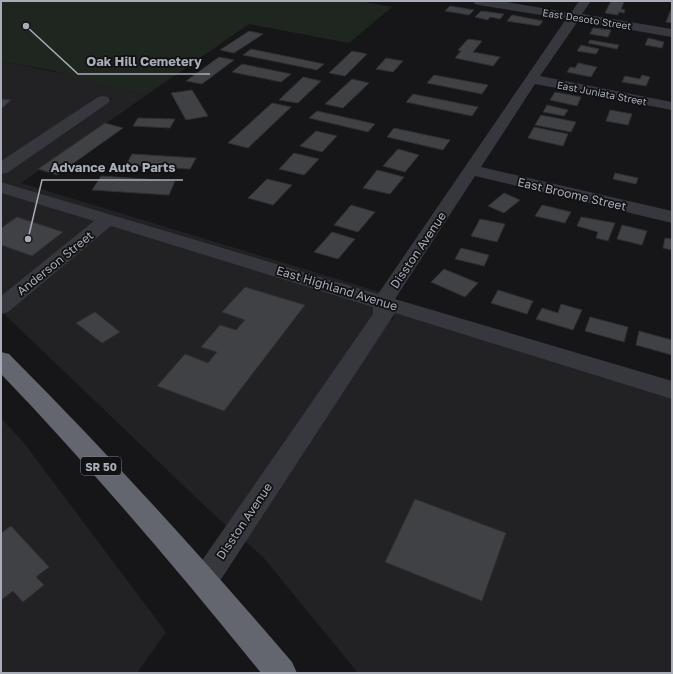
<svg xmlns="http://www.w3.org/2000/svg" width="673" height="674" font-family="'Golos Text',sans-serif">
  <rect width="100%" height="100%" fill="#161618"/>
  <path fill="#222225" d="M1,59l4,3 71,14 29,10 43,8 -127,89 359,109 -1,2 -378,-112v-8l111,-75 -10,-3 -101,68z
    M1,193l96,28 -96,78z
    M109,225l265,81 1,7 -148,213 -18,-16 -206,-197z
    M395,312l277,86v275h-314l-95,-116 -19,-17 146,-220h3z
    M1,418l23,25 142,189 -29,41h-136z"/>
  <path fill="#1e261f" d="M1,1h358l33,6 -43,36 -100,-19 -101,70 -43,-8 -50,-15 -50,-9 -4,-3z"/>
  <path fill="#404145" stroke="#303034" d="M611,1l13,1 -3,7 4,1 -1,3 -5,-1 -1,3 -13,-2z
    M450,6l24,4 -5,5 -24,-4z
    M671,9l1,14 -6,-1z
    M481,11l23,3 -4,5 -10,-2 -2,3 -13,-3z
    M512,15l31,6 -4,5 -32,-5z
    M593,28l18,2 -3,7 -18,-3z
    M249,31l14,3 -29,19 -14,-3z
    M648,38l16,4 -2,6 -17,-3z
    M468,39l14,2 -9,11 27,5 -7,9 -38,-8 6,-7 -3,-1z
    M590,40l29,5 -2,4 -29,-6z
    M581,45l18,4 -3,5 -19,-3z
    M251,49l73,15 -7,6 -74,-15z
    M352,51l15,3 -22,22 -16,-3z
    M219,57l15,3 -32,24 -16,-3z
    M386,58l17,3 -10,11 -17,-3z
    M578,63l19,4 -6,10 -24,-5 3,-5 5,1z
    M242,64l49,10 -10,8 -49,-10z
    M434,75l54,10 -6,9 -55,-11z
    M642,75l8,2 -4,9 -24,-4 3,-6 15,3z
    M303,77l18,4 -23,22 -19,-3z
    M352,79l17,4 -26,25 -18,-4z
    M192,90l16,26 -22,4 -15,-27z
    M555,92l26,5 -4,9 -27,-6z
    M413,94l65,13 -6,9 -66,-14z
    M1,99l10,1 -10,9z
    M272,103l19,4 -43,41 -20,-5z
    M547,105l21,5 -4,6 -21,-4z
    M610,110l22,4 -4,11 -22,-4z
    M317,111l58,13 -7,8 -59,-14z
    M541,115l35,7 -5,10 -36,-7z
    M138,118l37,1 -5,9 -37,-2z
    M105,123l18,5 -66,47 -19,-6z
    M534,127l34,7 -5,12 -35,-8z
    M394,128l56,12 -7,10 -56,-13z
    M316,131l21,5 -15,16 -22,-6z
    M398,149l21,6 -14,17 -22,-6z
    M294,153l25,6 -15,16 -25,-6z
    M132,154l64,4 -6,11 -64,-4z
    M377,170l27,7 -14,17 -27,-6z
    M615,173l23,5 -2,6 -23,-5z
    M101,176l74,5 -6,14 -77,-5z
    M267,179l25,6 -19,20 -25,-7z
    M504,193l16,7 -16,13 -16,-7z
    M351,205l24,7 -17,20 -24,-7z
    M542,205l29,7 -6,11 -30,-7z
    M17,217l46,15 -31,24 -31,-11v-17z
    M581,217l34,6 -7,18 -12,-3 2,-6 -21,-6z
    M480,219l25,5 -8,18 -26,-6z
    M622,225l25,6 -5,14 -25,-6z
    M332,232l23,7 -17,20 -24,-7z
    M665,238l7,1v11l-9,-2z
    M461,248l28,7 -5,11 -29,-7z
    M444,269l34,14 -13,14 -34,-15z
    M245,287l60,18 -81,106 -67,-25 28,-32 23,9 9,-11 -16,-5 19,-22 16,5 9,-10 -23,-8z
    M498,290l35,11 -6,13 -36,-11z
    M561,304l21,6 -9,20 -37,-11 6,-11 16,5z
    M95,312l25,20 -18,11 -26,-20z
    M590,317l38,10 -4,15 -39,-11z
    M639,331l33,9v15l-36,-10z
    M415,499l91,34 -24,68 -97,-39z
    M11,526l38,41 -13,10 8,8 -21,17 -10,-11 -12,9v-67z"/>
  <g fill="none" stroke-linecap="round" stroke-linejoin="round">
    <path fill="#37383d" fill-rule="evenodd" d="M473,1h28l70,12 8,-12h12l-9,13 90,15v8l-94,-16 -38,55 132,26v8l-137,-26 -54,83 191,44v12l-197,-47 -80,123 277,82v18l-277,-86 -181,277 -10,4 -10,-4 -5,-9 5,-9 179,-258v-7l-262,-81 -103,86 -7,2v-18l93,-75 -93,-28v-11l377,112 188,-275 -87,-14 -4,-1z
      M103,96l5,1 2,3 -2,3 -101,70 -6,1v-13l97,-64z"/>
    <path fill="#63666e" fill-rule="evenodd" d="M1,352l8,2c99,99 192,202 283,308l5,11h-36c-83,-103 -169,-204 -260,-299z"/>
  </g>
  <g text-anchor="middle" dominant-baseline="central" stroke-width="3.5" stroke-linejoin="round" paint-order="stroke">
    <g font-size="10" fill="#a8adb8" stroke="#111113">
      <text transform="translate(587 19) rotate(9)">East Desoto Street</text>
      <text transform="translate(602 93) rotate(11)">East Juniata Street</text>
    </g>
    <rect fill="#111113" stroke="#7b7e86" stroke-width="1" x="81" y="457" width="40" height="18" rx="3"/>
    <g font-size="11" font-weight="bold" fill="#a8adb8">
      <text x="101" y="466">SR 50</text>
    </g>
    <g font-size="12" fill="#a8adb8" stroke="#111113">
      <text transform="translate(572 194) rotate(13)">East Broome Street</text>
      <text transform="translate(418 250) rotate(-56)">Disston Avenue</text>
      <text transform="translate(55 263) rotate(-39)">Anderson Street</text>
      <text transform="translate(337 288) rotate(17)">East Highland Avenue</text>
      <text transform="translate(244 521) rotate(-56)">Disston Avenue</text>
    </g>
  </g>
  <path fill="none" stroke="#a8adb8" stroke-width="1.5" d="M26 26L78 74H210M28 239L42 180H183"/>
  <g fill="#a8adb8" stroke="#111113" stroke-width="1.5">
    <circle cx="26" cy="26" r="4"/>
    <circle cx="28" cy="239" r="4"/>
  </g>
  <g font-size="13" text-anchor="middle" font-weight="bold" fill="#a8adb8" stroke="#111113" stroke-width="3.5" stroke-linejoin="round" paint-order="stroke">
    <text x="144" y="66">Oak Hill Cemetery</text>
    <text x="113" y="172">Advance Auto Parts</text>
  </g>
  <rect width="673" height="674" fill="none" stroke="#a8adb8" stroke-width="4"/>
</svg>
